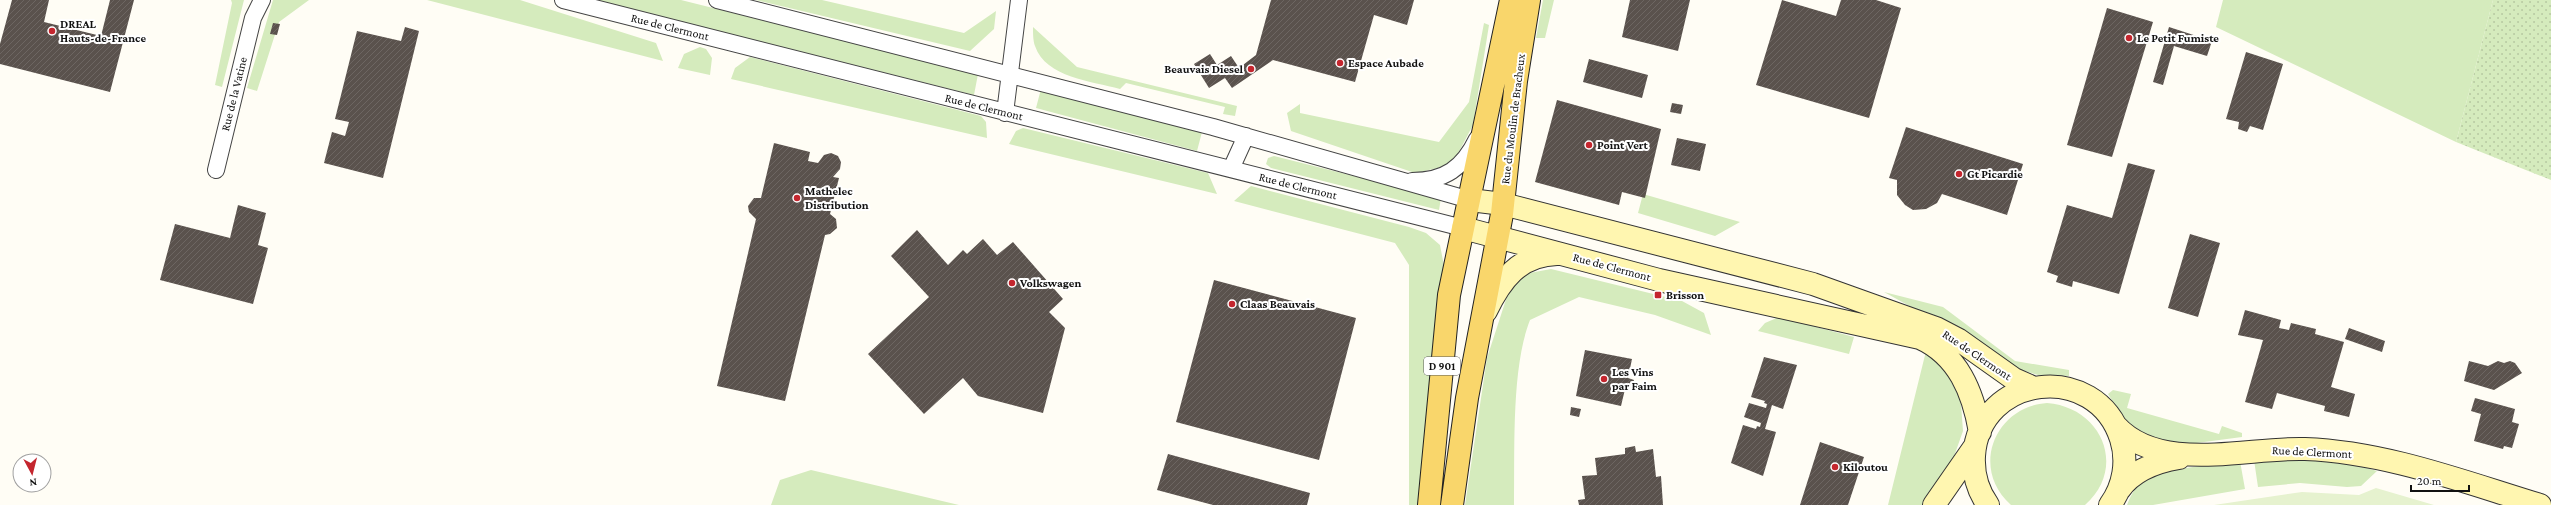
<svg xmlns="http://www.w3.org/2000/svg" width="2551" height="505" font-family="'Crimson Pro',serif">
  <defs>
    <pattern id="garden-dots" width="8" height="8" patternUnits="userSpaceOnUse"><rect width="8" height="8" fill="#d5ebbd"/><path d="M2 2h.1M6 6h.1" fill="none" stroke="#b6c8a1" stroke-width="1.8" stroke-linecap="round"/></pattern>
    <pattern id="building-hatch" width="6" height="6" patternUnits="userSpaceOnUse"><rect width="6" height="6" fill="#5a524d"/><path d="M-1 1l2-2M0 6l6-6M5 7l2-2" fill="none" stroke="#6d6662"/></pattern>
  </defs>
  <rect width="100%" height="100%" fill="#fffdf5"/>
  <path fill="#d5ebbd" d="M231,0h13l-22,87 -7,-2 17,-82z
    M273,0h36l-30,22 -22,69 -10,-3z
    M427,0h93l136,43 7,18z
    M594,0h87l297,74 -4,21z
    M756,0h66l142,33 32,-22 -2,18 -24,22z
    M1543,0h11l-9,38h-9z
    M2223,0h270l-37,142 -240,-115z
    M1484,23l5,2 -16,100 -19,36 -16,7 -23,5 -124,-42 -4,-18 13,-9v9l139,29 30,-40z
    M1033,27l44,40 160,39 -2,10 -12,-2 2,-7 -99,-24 -6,6c-28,-8 -74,-11 -85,-43 -2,-5 -2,-13 -2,-19z
    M700,47l6,2 6,9 -2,17 -32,-7 6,-14z
    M750,57l231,59 5,6 1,16 -256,-59 4,-11z
    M1041,89l161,43 -5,19 -161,-43z
    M1023,128l185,45 9,21 -208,-50 7,-13z
    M1274,156l167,42 -2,12 -168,-42 -5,-4 2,-6z
    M1251,186l158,41 17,6 14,12 5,26 -17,125 -9,109h-10v-240l-14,-22 -161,-42z
    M1643,194l97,28 -25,14 -77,-23z
    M1551,269l131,32 22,12 7,22 -56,-20 -76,-18 -49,23c-19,48 -15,131 -16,185h-49l22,-147 25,-77 6,-6z
    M1884,292l59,15 72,54 54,9v6l-31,-1 -26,-8 -52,-40 -47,-19z
    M1779,317l75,20 -5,17 -91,-23 7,-8z
    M1928,343l27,35 6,26 2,27 -11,31 -29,43h-35z
    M2113,390l18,4 -4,14 92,26 3,-8 20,7v4l-53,7 -32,-1 -30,-18 -19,-31z
    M2047,403c54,4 81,64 38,102h-74c-41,-36 -17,-98 36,-102z
    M2305,459l37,2 35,10 -16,15 -14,1 -47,-4 -42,4 -4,-27z
    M2240,461l5,28 -92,16h-26c3,-7 6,-15 12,-21 13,-15 80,-20 101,-23z
    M811,470l148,35h-188l9,-25z"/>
  <path fill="url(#garden-dots)" d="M2493,0h58v180l-95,-38z"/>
  <path fill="#e6f2cf" d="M2376,488l58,17h-220l88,-13 57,3z"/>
  <path fill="url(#building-hatch)" d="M12,0h37l-5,22 57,14 9,-36h24l-24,92 -110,-28v-20z
    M1271,0h143l-7,25 -33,-10 -19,67 -82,-22 -41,28 -7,-10 -16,10 -15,-24 16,-10 7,11 14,-9 8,12 17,-13z
    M1630,0h60l-12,51 -56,-14z
    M1782,0l54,16 5,-16h35l25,8 -32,110 -113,-33z
    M2107,8l46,14 -41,135 -45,-12z
    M273,23l7,1 -3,11 -7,-1z
    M405,27l14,4 -36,147 -59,-15 8,-31 13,4 4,-14 -14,-3 22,-88 44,10z
    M2169,27l43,14 -5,15 -33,-10 -11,39 -10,-3z
    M2246,52l37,12 -20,66 -13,-4 -3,6 -9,-3 1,-7 -13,-3z
    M1589,59l59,16 -6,23 -59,-16z
    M1557,100l104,29 -16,69 -23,-6 -3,13 -84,-23z
    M1672,103l11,2 -2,9 -11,-2z
    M1906,127l117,37 -16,51 -65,-21 -5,9 -11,6 -13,1 -8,-5 -8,-10v-15l-8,-2z
    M1677,138l29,6 -6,27 -29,-6z
    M774,143l36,9 -2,9 10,2 6,-8 7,-2 7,3 3,6 -1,7 -7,8 6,1 -9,36 6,5 1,9 -7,6 -5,1 -40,166 -68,-15 39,-167 -7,-7 -1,-6 6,-8h7z
    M2128,163l27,7 -36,124 -46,-13 -1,6 -16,-5 2,-6 -11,-4 20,-67 45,13z
    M238,205l28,8 -8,32 10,3 -15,56 -93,-24 15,-56 55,14z
    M917,230l31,35 15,-15 4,4 16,-15 14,16 16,-13 50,57 -14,13 16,16 -22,85 -65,-17 -15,-18 -39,36 -56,-60 61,-57 -38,-41z
    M2190,234l30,9 -22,74 -30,-9z
    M1214,280l142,38 -37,142 -143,-38z
    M2245,310l36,10 -2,8 10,2 2,-7 25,6 -1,5 29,8 -13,45 24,7 -6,23 -25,-6 1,-5 -48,-13 -5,16 -27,-7 18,-62 -25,-5z
    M2349,328l36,13 -3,11 -37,-13z
    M1585,350l47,9 -4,19 6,2 -2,7 -6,-2 -5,21 -45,-10z
    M1764,357l33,8 -14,44 -11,-4 -7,24 11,3 -13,44 -32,-13 12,-38 13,4 1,-3 3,1 1,-4 -17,-6 5,-14 17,5 1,-4 -3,-1 1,-2 -14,-4z
    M2469,361l19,5 10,-5 6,2 6,-2 5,2 7,10 -28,17 -30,-9z
    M2475,398l40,11 -3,13 7,2 -7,24 -8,-2 -1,3 -29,-8 7,-27 -10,-3z
    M1571,407l10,2 -2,8 -9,-2z
    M1820,442l44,15 -16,48h-48z
    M1635,446l1,6 17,-3 3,28 5,-1 2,29h-84l-1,-5 7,-1 -3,-23 15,-1 -2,-17 30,-4v-6z
    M1168,454l142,39 -3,12h-94l-56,-15z"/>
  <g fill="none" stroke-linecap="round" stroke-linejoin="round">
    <g stroke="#444" stroke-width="18">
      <path id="street" d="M563,0l900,228
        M717,0l496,127 257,73
        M1005,113l14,-113
        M1231,169l15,-33
        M216,170l37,-152 9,-18
        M1412,181c33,0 51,-13 65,-42"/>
    </g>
    <g stroke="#333" stroke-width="24">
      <path id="secondary" d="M1470,200l33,4 310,80 123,44 23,12 55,39 18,8
        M1463,228l196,52 261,58c38,17 53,54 60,94
        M1486,311c15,-31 33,-56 71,-57
        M2116,426c44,48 131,21 189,23 81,3 159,33 235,56
        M2119,490c14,-20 36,-28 60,-32
        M1934,505l41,-59
        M1988,505c-10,-14 -15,-31 -14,-49 5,-82 122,-96 147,-17 7,22 3,47 -11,66"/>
    </g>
    <g stroke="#222" stroke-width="24">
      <path id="primary" d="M1429,505l20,-210 62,-295
        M1452,505l15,-107 35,-184 14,-133 13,-81"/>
    </g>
    <use href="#street" stroke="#fff" stroke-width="16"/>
    <use href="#secondary" stroke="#fff6b0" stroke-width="22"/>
    <use href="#primary" stroke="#f9d66b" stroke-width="22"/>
  </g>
  <g fill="#c4262e" stroke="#fff" stroke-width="1.5">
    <circle cx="52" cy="31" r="4"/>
    <circle cx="2129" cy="38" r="4"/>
    <circle cx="1340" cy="63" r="4"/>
    <circle cx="1251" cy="69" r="4"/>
    <circle cx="1589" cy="145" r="4"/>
    <circle cx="1959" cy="174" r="4"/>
    <circle cx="797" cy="198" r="4"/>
    <circle cx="1012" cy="283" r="4"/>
    <rect x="1654" y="291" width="8" height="8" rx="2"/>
    <circle cx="1232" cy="304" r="4"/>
    <circle cx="1604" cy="379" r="4"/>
    <circle cx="1835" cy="467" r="4"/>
  </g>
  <g text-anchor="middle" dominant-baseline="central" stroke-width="4" stroke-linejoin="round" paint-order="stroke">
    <rect fill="#fff" stroke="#585858" stroke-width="1" x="1424" y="357" width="36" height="18" rx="3"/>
    <g font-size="11" font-weight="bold" fill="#111">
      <text x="1442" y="366">D 901</text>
    </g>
    <g font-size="12" font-weight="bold" fill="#111" stroke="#fff" text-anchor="start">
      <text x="60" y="24">DREAL<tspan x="60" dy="14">Hauts-de-France</tspan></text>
      <text x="2137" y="38">Le Petit Fumiste</text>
      <text x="1348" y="63">Espace Aubade</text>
      <text x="1243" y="69" text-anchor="end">Beauvais Diesel</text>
      <text x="1597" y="145">Point Vert</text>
      <text x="1967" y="174">Gt Picardie</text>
      <text x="805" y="191">Mathelec<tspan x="805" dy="14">Distribution</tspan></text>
      <text x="1020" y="283">Volkswagen</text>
      <text x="1666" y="295">Brisson</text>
      <text x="1240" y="304">Claas Beauvais</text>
      <text x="1612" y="372">Les Vins<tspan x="1612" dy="14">par Faim</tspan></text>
      <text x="1843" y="467">Kiloutou</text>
    </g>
    <g font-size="12" fill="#111" stroke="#fff">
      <text transform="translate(670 27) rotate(14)">Rue de Clermont</text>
      <text transform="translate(234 94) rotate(-76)">Rue de la Vatine</text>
      <text transform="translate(984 107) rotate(14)">Rue de Clermont</text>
      <text transform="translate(1513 119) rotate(-83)">Rue du Moulin de Bracheux</text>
      <text transform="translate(1298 186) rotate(14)">Rue de Clermont</text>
      <text transform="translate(1612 267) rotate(15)">Rue de Clermont</text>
      <text transform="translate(1977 355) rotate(34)">Rue de Clermont</text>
      <text transform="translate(2312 452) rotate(3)">Rue de Clermont</text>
    </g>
  </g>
  <g transform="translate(32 473) rotate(173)"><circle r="19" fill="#ffffff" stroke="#a0a0a0"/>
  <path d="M0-3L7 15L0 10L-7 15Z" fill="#c4262e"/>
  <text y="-6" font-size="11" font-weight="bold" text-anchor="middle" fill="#111111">N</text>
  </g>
  <path d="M2411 485v6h58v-6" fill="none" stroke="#111111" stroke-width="2"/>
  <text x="2417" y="485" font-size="12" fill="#111111" stroke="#ffffff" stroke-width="3" paint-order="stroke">20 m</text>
</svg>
